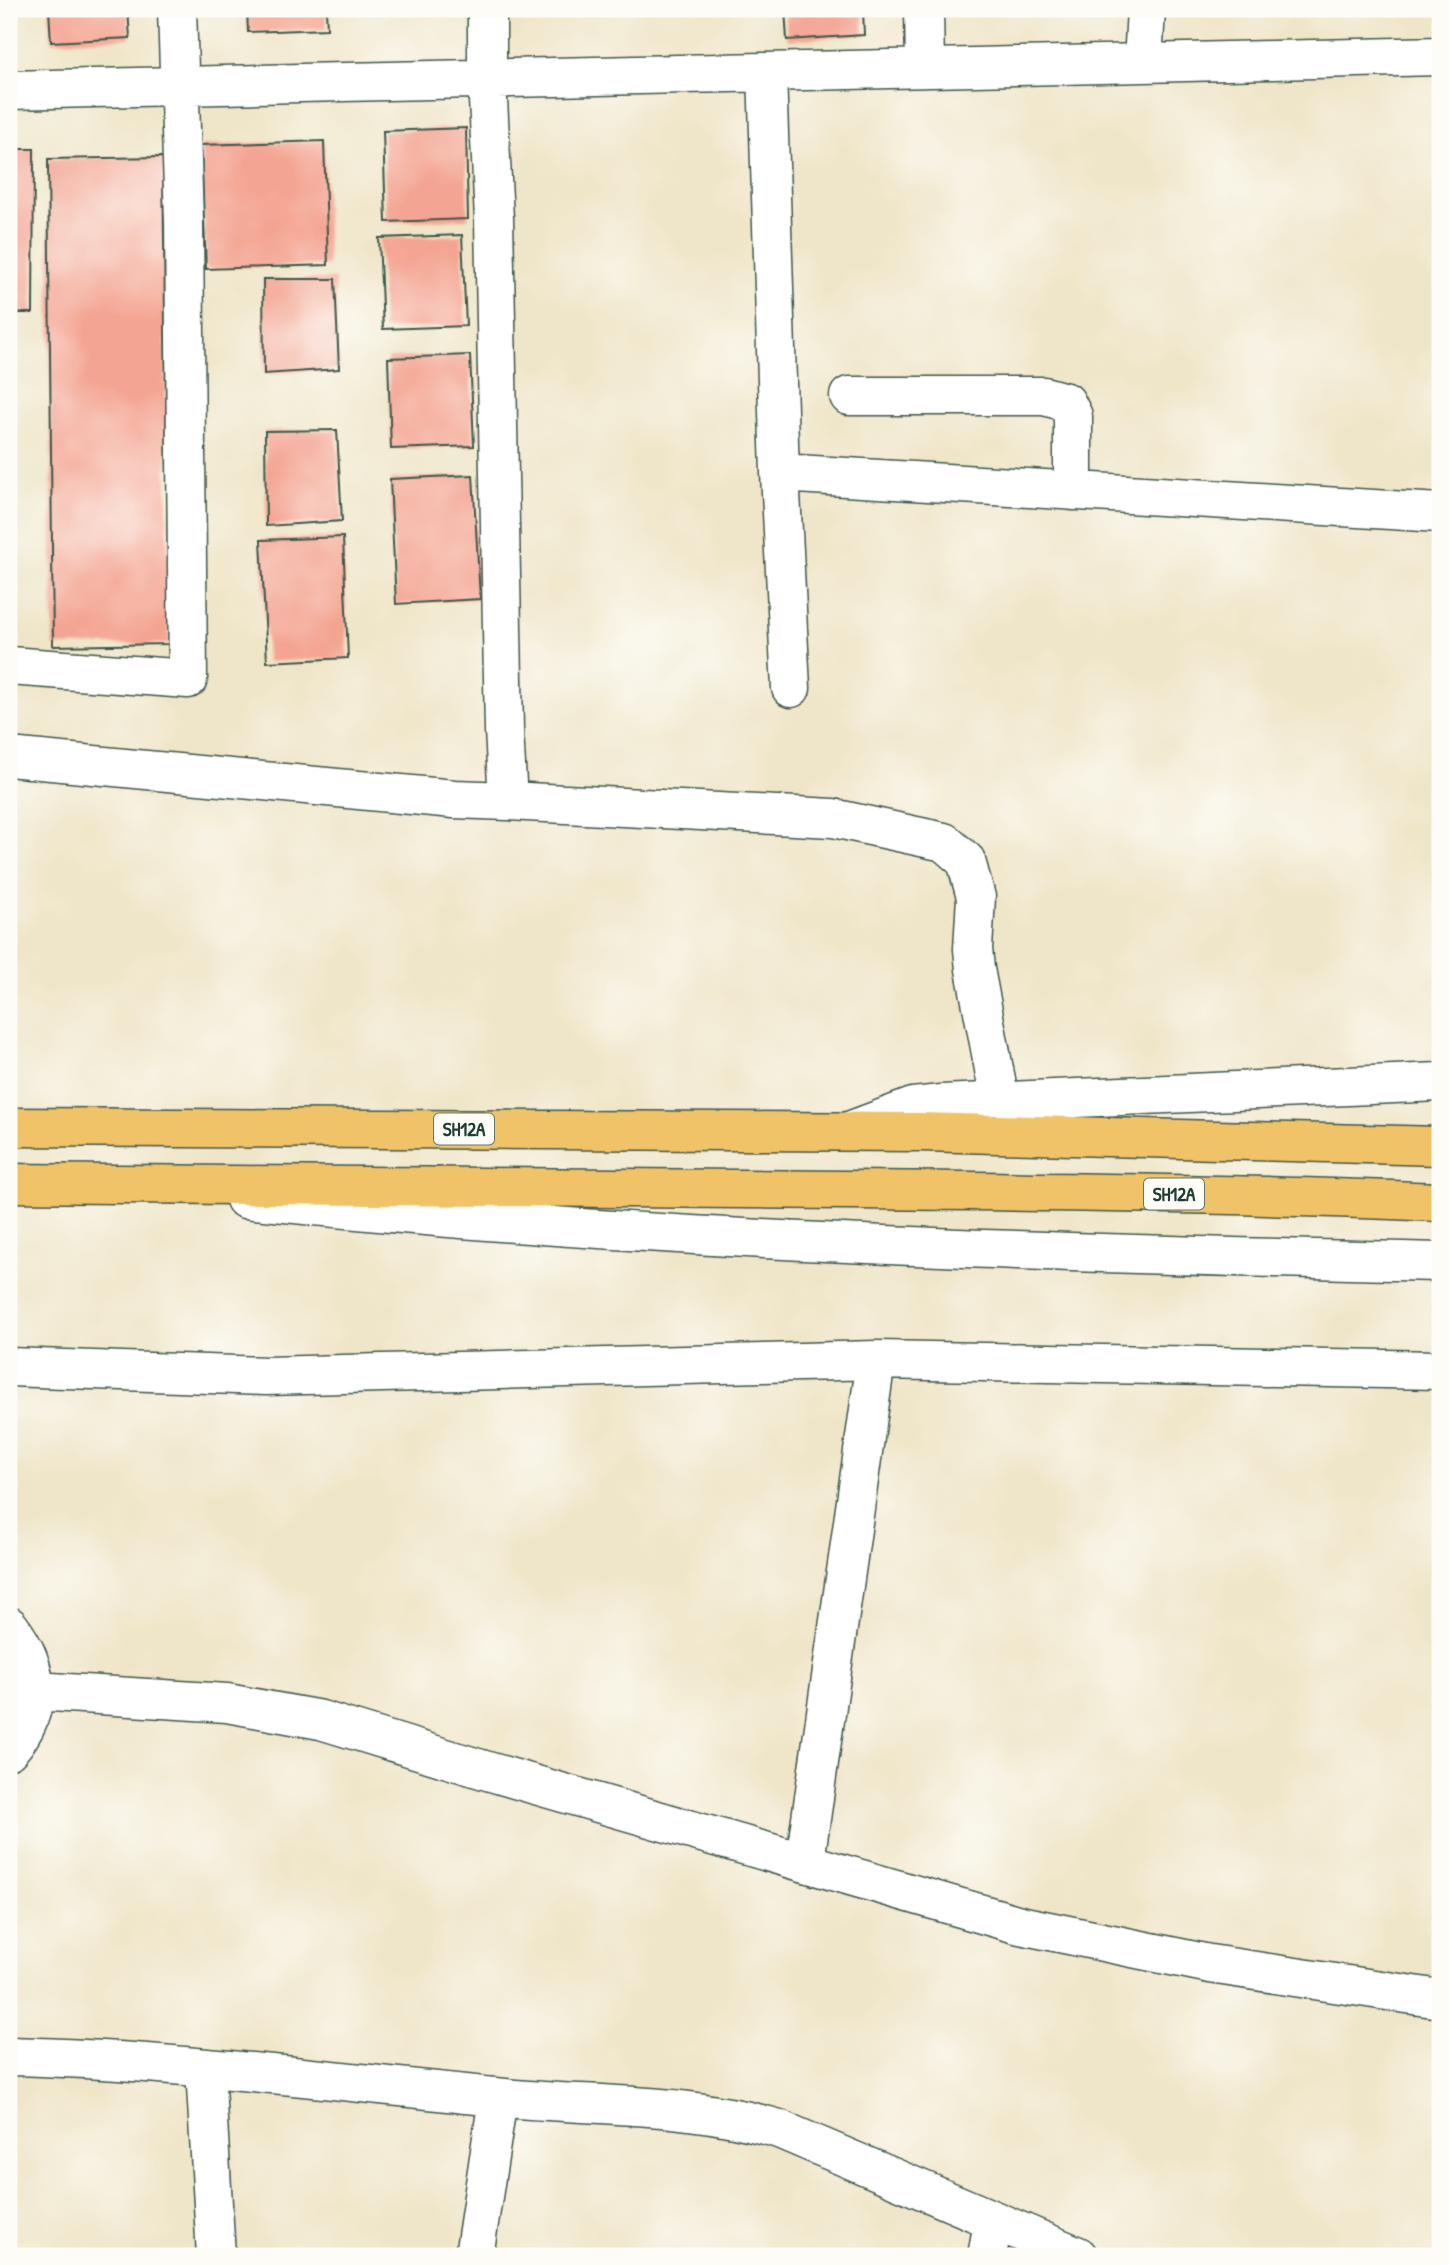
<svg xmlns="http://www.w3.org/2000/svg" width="1449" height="2265" font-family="'Patrick Hand',sans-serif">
  <rect width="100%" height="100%" fill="#fdfcf7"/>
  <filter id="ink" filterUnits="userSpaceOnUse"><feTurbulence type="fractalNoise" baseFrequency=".0143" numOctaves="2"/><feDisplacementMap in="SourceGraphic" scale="14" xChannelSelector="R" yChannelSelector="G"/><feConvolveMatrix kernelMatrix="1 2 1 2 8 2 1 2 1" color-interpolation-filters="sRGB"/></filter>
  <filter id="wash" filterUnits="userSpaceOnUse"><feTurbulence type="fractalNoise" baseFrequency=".00686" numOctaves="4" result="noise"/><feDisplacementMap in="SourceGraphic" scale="28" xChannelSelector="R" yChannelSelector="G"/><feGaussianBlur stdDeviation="1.57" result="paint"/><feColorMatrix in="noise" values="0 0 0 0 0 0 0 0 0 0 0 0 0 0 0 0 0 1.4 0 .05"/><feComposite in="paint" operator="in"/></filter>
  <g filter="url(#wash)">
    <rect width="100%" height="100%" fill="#efe5c8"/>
    <g id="blocks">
      <path fill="#f4a492" d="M49,9h79l2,29 -79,4z
        M247,9h79l1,20 -79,3z
        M785,9h78l1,26 -77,5z
        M466,128l2,91 -82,3 -3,-91z
        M324,141l4,124 -122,4 -5,-124z
        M9,149h25l-1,164h-24z
        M163,157l6,487 -116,2 -5,-487z
        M462,235l4,91 -83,3 -4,-91z
        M263,279h72l4,90 -75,5z
        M470,355l4,91 -83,3 -3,-91z
        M337,430l5,91 -76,5 -1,-95z
        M473,475l7,124 -84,5 -6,-125z
        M343,537l5,121 -81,4 -6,-122z
        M9,550h2l1,35h-3z"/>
    </g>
  </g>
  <g filter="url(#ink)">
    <use href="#blocks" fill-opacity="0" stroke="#3e564a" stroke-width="2"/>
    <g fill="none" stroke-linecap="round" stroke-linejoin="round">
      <g stroke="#3e564a" stroke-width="41">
        <path id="minor" d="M924,9l1,59
          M1143,63l3,-54
          M767,72l13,401 11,215
          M9,90l1431,-34
          M849,396h195l22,6 7,14v75
          M780,473l660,40
          M9,666l179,13 -4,-458 -7,-212
          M9,757l445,42 54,2 -4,-71 -10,-511 -7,-140v-70
          M508,801l325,17 111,24 22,19 10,36 -3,52 2,20 25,132
          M849,1131l64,-24 28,-3 499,-22
          M245,1199c397,42 796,54 1195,63
          M9,1367l257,9 610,-16 564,10
          M9,1626c32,41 35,84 0,124
          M35,1691l192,12 94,17 170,52 529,153 190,39 230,35
          M805,1861l71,-501
          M9,2056c162,4 325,25 486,41 94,10 193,4 284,32l299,127
          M205,2069l11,187
          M474,2256l24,-158
          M987,2256l6,-34"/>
      </g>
      <g stroke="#3e564a" stroke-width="41">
        <path id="major" d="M9,1127l911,5 520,14
          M9,1183c321,3 642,3 964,8 156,2 311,4 467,11"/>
      </g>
      <use href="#minor" stroke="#fff" stroke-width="38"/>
      <use href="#major" stroke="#f1c369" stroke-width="38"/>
    </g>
  </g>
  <g text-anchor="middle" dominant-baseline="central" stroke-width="7" stroke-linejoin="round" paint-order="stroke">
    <g fill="#fdfcf7" stroke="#62766e" stroke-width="2">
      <rect x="434" y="1113.5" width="60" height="31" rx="5"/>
      <rect x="1144" y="1178.5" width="60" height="31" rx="5"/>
    </g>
    <g font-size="19" font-weight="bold" fill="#1f3d34">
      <text x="464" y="1129">SH12A</text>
      <text x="1174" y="1194">SH12A</text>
    </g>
  </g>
  <rect width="1449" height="2265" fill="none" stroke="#fdfcf7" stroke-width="35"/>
</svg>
